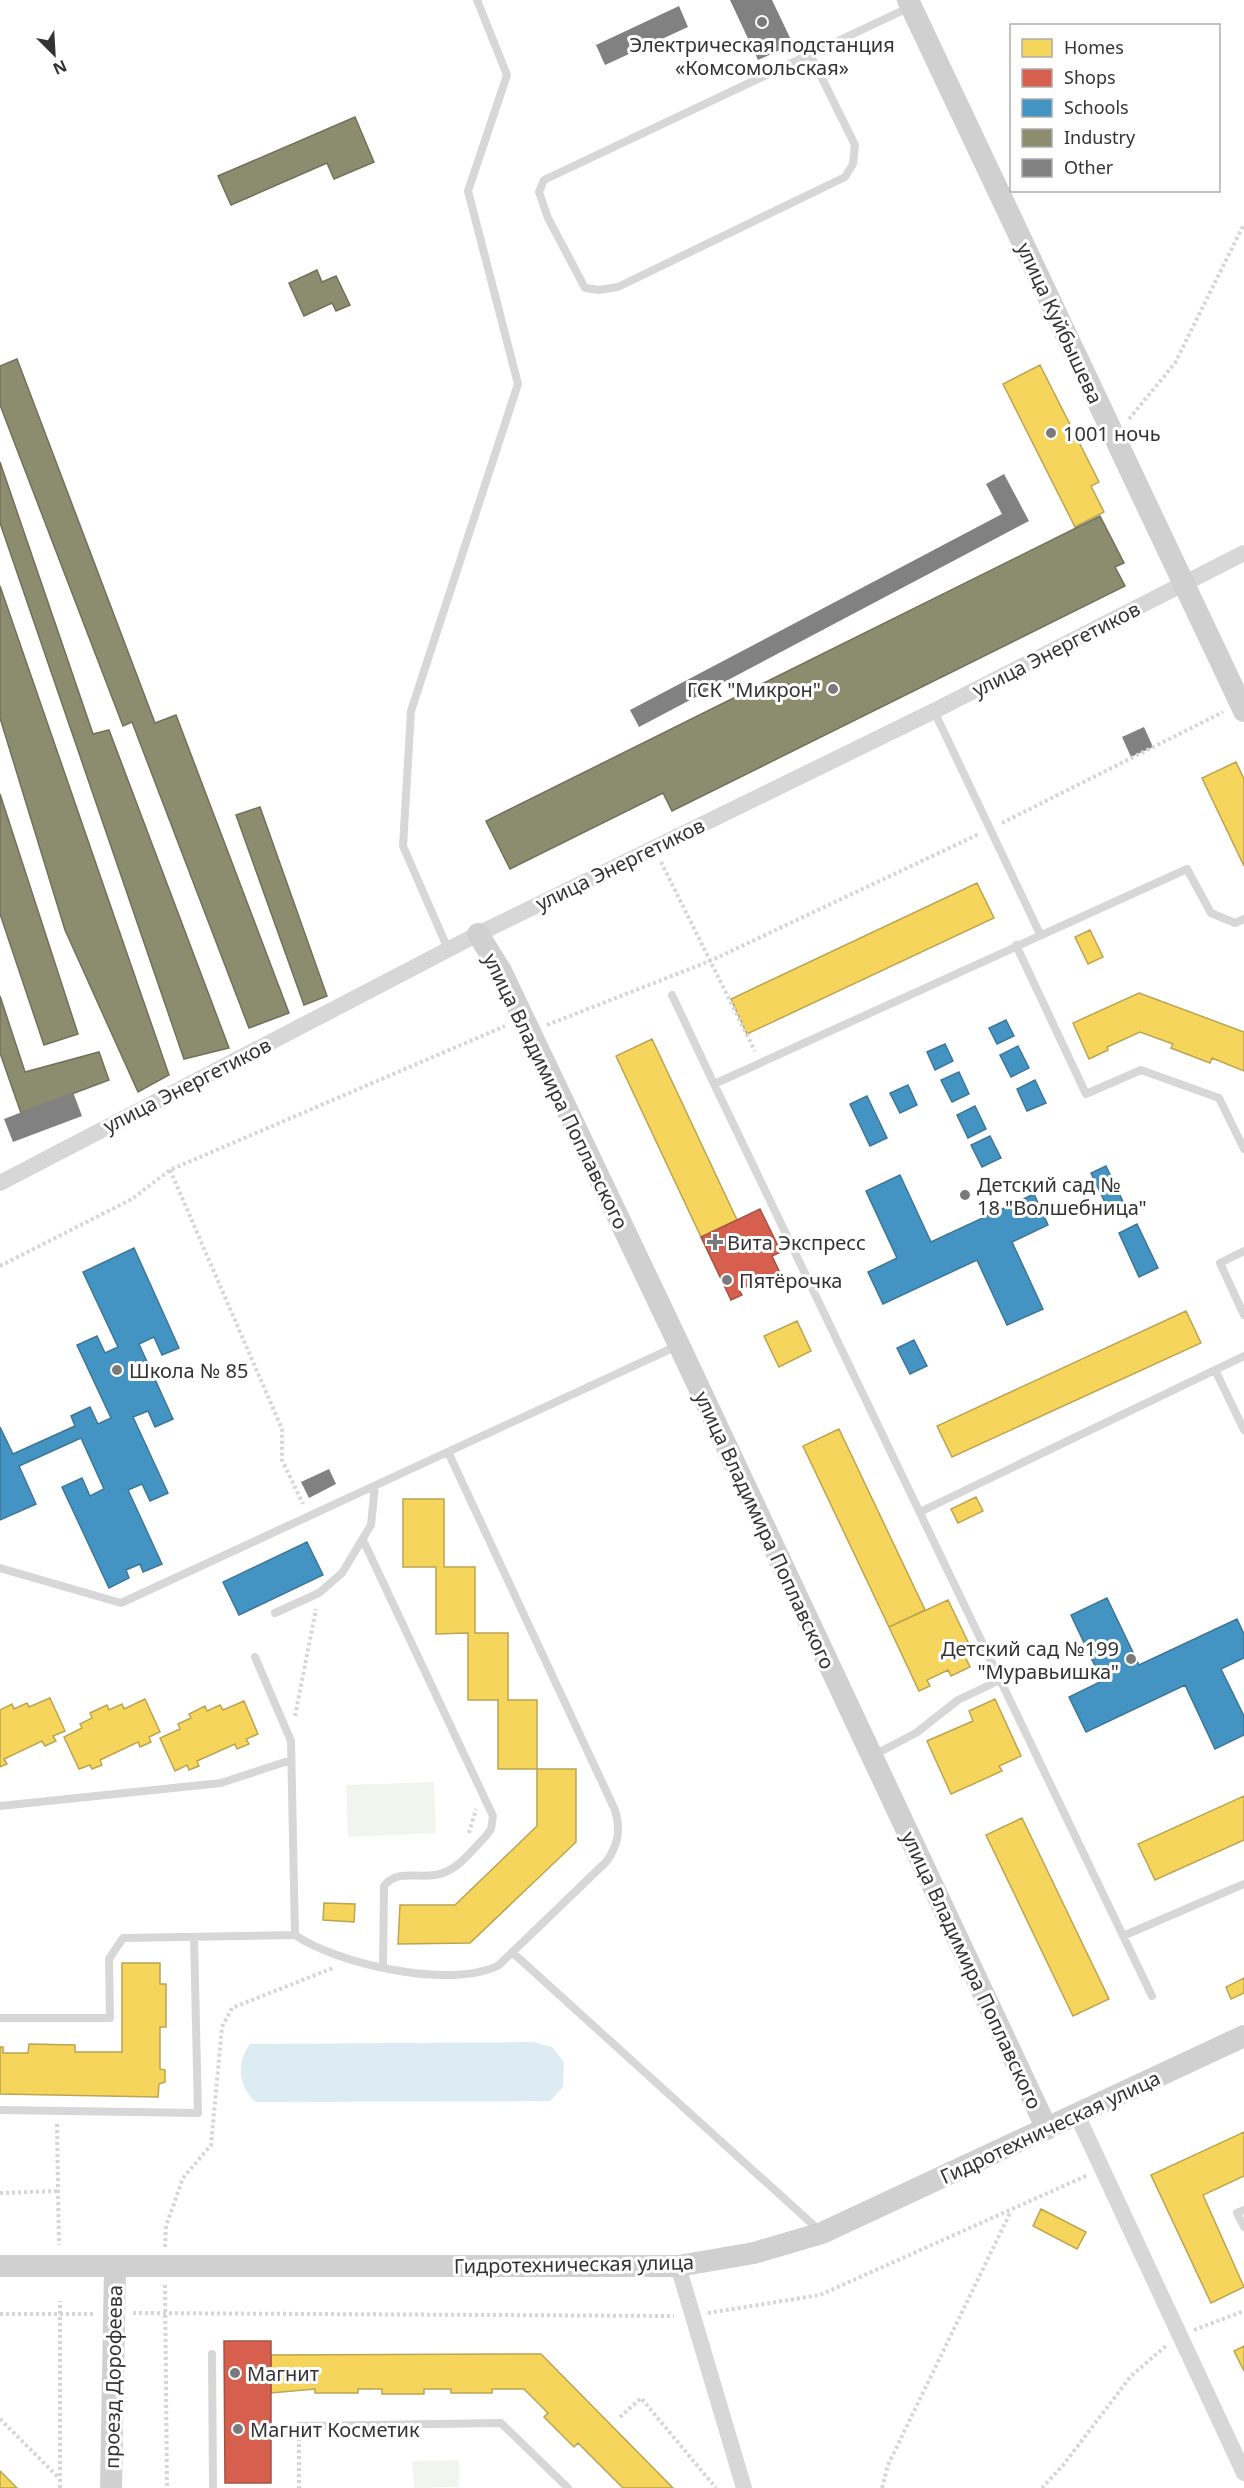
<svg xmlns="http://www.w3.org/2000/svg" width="1244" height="2488" font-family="'Noto Sans',sans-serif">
  <rect width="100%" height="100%" fill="#fff"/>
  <path fill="#f1f5ed" d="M434,1782l2,51 -88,4 -2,-52z
    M459,2460v27l-45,1 -2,-27z"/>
  <path fill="#ddebf3" d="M533,2042l19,5 12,15 -1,25 -13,14 -294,1c-18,-15 -20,-40 -6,-58z"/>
  <path fill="#f6d55c" stroke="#bca450" stroke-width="1.5" d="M1040,365l59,117 -8,4 13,26 -29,15 -72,-143z
    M1236,762l8,17v87l-42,-88z
    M977,883l17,35 -247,116 -16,-35z
    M1090,930l13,27 -15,7 -13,-27z
    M1139,993l105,39v39l-32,-13 -2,5 -39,-15 2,-4 -33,-12 -33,15 1,3 -19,9 -16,-36z
    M652,1039l85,181 -36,17 -85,-181z
    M1186,1311l15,32 -249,114 -15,-31z
    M797,1321l14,30 -32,16 -15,-31z
    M839,1429l86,181 -36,17 -86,-181z
    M976,1497l7,14 -25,12 -7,-14z
    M403,1499h41v68h31v66h33v67h29v69h-39v-69h-30v-67l-32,1v-67h-33z
    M948,1600l20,42 -8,4 10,21 -19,9 -3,-6 -21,10 3,6 -11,5 -30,-64z
    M50,1698l15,33 -12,5 3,5 -11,5 -3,-5 -38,18 3,5 -7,3v-57l12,-6 2,5 13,-6 2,4z
    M145,1699l15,33 -11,5 2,5 -11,5 -2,-5 -38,18 2,5 -10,4 -2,-4 -11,4 -15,-32 18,-9 -2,-4 12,-6 -2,-5 17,-8 2,5 13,-6 2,5z
    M995,1699l26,57 -22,10 3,5 -51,23 -24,-53 46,-20 -4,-10z
    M244,1701l14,33 -12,5 3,5 -12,5 -2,-5 -38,17 2,5 -10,4 -2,-5 -12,6 -15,-33 20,-9 -2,-5 13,-6 -2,-4 16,-8 2,5 13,-6 3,5z
    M537,1769h39v73l-106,101 -72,1 2,-39h55l82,-79z
    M1244,1796v44l-89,40 -17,-36z
    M1022,1818l87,181 -36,17 -87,-181z
    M324,1903l31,1 -1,18 -31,-2z
    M122,1963h38v21h6v43h-6v42l5,1v12l-6,2 -1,13 -158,-3v-47h3v6h25l1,-9 46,1v7h47z
    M1244,1978v15l-13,6 -5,-12z
    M1244,2132v44l-41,19 41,92 -33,16 -60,-128z
    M1041,2209l45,23 -9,17 -44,-23z
    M1244,2346v25l-10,-20z
    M541,2354l132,134h-50l-45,-45 -4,4 -30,-30 4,-4 -24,-24h-32v4h-41v-4h-27v5h-42v-5h-24v4h-43v-4l-44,4v-38z
    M0,2471l17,17h-17z"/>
  <path fill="#d6604d" stroke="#a55245" stroke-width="1.5" d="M760,1209l21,43 -9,4 10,21 -19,9 -3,-6 -21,10 3,5 -11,5 -30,-63z
    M224,2341h47v142h-46z"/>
  <path fill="#4393c3" stroke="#3e7698" stroke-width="1.5" d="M1006,1020l8,16 -17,8 -8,-16z
    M945,1044l8,17 -18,9 -8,-18z
    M1018,1046l11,22 -18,9 -11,-22z
    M959,1072l10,22 -17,8 -11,-22z
    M1035,1080l11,23 -19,8 -10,-22z
    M908,1085l9,20 -17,8 -10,-20z
    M867,1096l20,42 -17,8 -20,-42z
    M975,1106l11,23 -18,9 -11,-23z
    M990,1136l11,22 -19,9 -11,-22z
    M1106,1166l21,44 -15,7 -21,-44z
    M900,1175l31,67 103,-48 14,31 -36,17 31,67 -36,16 -30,-65 -94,44 -15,-32 29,-14 -31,-67z
    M1137,1224l21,44 -19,9 -20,-44z
    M134,1248l45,100 -17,7 -8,-18 -15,7 34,75 -18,8 -7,-16 -15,6 35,76 -18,8 -8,-17 -14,6 34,74 -19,8 -3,-8 -14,6 3,8 -20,10 -47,-101 20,-9 8,18 14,-7 -23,-51 -62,28 17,38 -36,16v-93l13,27 62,-28 -4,-10 19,-9 8,17 13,-6 -34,-73 20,-9 8,17 13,-6 -35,-75z
    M914,1340l13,26 -17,8 -13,-26z
    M307,1542l16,33 -84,40 -16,-33z
    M1107,1598l32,67 98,-46 7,15v24l-23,11 23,47v19l-29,14 -30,-64 -99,47 -17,-35 33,-16 -31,-66z"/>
  <path fill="#8c8c6e" stroke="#71715c" stroke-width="1.5" d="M355,117l19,45 -40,17 -7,-16 -96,42 -13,-29z
    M317,270l5,12 14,-6 14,29 -14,6 -4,-8 -28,13 -15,-33z
    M17,359l138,364 21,-8 113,298 -40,15 -117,-306 -9,4 -123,-321v-39z
    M0,462l93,272 16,-4 120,318 -45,11 -184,-536z
    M1100,516l24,47 -9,4 10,19 -453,225 -9,-18 -153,76 -24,-48z
    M0,586l169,489 -31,17 -73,-162 -65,-212z
    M0,794l78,240 -34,11 -44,-131z
    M260,807l67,189 -23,9 -68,-190z
    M0,996l25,76 74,-20 10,28 -88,33 -21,-60z"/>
  <path fill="#818181" d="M730,0h42l21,44 -35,16z
    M679,6l9,21 -83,38 -9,-20z
    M1004,474l25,47 -390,206 -9,-17 372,-196 -16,-30z
    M1144,727l9,20 -22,10 -9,-20z
    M73,1092l9,24 -69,26 -9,-23z
    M329,1469l7,15 -27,14 -8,-16z"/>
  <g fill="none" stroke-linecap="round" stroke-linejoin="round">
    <path stroke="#d6d6d6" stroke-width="4" stroke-dasharray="3 3" stroke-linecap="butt" d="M1129,419l46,-56 69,-139
      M1002,823l221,-111
      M661,862l94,189
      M547,1025l163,-64 269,-127
      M170,1170l112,259v31l21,44
      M0,1266l132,-67 38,-29 335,-144
      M295,1716l21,-107
      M469,1833l7,-24
      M57,2124l2,121
      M0,2193l58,-2
      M165,2247l1,-21 17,-48 28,-33 11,-118 10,-19 101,-40
      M165,2285l2,203
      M133,2313l541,3
      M708,2313l112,-18 268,-120
      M0,2314h95
      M1194,2330l50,-19
      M620,2417l21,-19 75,90
      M0,2419l59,59
      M299,2438v50
      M60,2488v-187
      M882,2488l6,-23 123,-254
      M1042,2488l22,-24 67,-88 36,-31"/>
    <path stroke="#d7d7d7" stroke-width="8" d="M810,54l45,91 -2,19 -8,13 -227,110 -19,3 -14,-2 -37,-70 -9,-26 5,-12 366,-173
      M934,711l106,223
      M1016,945l70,149 55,-24 78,28 25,51
      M448,949l-45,-103 8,-135 107,-327 -50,-193 39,-116 -30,-75
      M672,995l42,89 473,-215 24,44 24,10 9,-4
      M714,1084l438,912
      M1244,1251l-24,12 24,52
      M1215,1370l29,60
      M920,1512l324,-156
      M363,1540l130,276 -2,13 -5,7c-12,12 -26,31 -43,37 -20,8 -45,-6 -59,13l-1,82
      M0,1568l121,35 558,-258
      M275,1613l44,-20 23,-20 29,-48 4,-39
      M255,1657l36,84 4,194c42,29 157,55 204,30l108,-104c11,-16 14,-31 8,-51l-167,-358
      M872,1756l44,-23 42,-33 42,-20
      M0,1806l221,-23 70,-23
      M1123,1936l121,-52
      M512,1952l308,279
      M0,2018h110l-1,-59 14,-21 172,-3
      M0,2110l198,3 -4,-176
      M1244,2210l-7,3 7,14
      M212,2354l1,134
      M299,2426l202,-3 67,65"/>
    <path stroke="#d7d7d7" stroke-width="16" d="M0,1183l478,-249 456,-223 310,-158
      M1077,2115l167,358
      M678,2266l66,222"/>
    <path stroke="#d0d0d0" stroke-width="22" d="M908,0l336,711
      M478,934l23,37 178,374 368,784
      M0,2266h678l76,-13 68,-20 422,-197
      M111,2488l4,-222"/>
  </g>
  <g fill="#7a7a7a" stroke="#fff" stroke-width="2">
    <circle cx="762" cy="22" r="6"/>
    <circle cx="1051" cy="433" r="6"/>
    <circle cx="833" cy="689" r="6"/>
    <circle cx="965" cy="1195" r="6"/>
    <path d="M712 1233h6v6h6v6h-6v6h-6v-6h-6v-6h6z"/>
    <circle cx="727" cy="1280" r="6"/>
    <circle cx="117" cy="1370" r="6"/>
    <circle cx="1131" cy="1659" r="6"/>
    <circle cx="235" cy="2373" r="6"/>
    <circle cx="238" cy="2429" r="6"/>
  </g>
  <g text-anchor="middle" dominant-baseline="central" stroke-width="6" stroke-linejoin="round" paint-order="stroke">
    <g font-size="20" fill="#333" stroke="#fff" text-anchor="start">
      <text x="762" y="44" text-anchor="middle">Электрическая подстанция<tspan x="762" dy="23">«Комсомольская»</tspan></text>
      <text x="1063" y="433">1001 ночь</text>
      <text x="821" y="689" text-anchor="end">ГСК "Микрон"</text>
      <text x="977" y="1184">Детский сад №<tspan x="977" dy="23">18 "Волшебница"</tspan></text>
      <text x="727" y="1242">Вита Экспресс</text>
      <text x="739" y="1280">Пятёрочка</text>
      <text x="129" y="1370">Школа № 85</text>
      <text x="1119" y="1648" text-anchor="end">Детский сад №199<tspan x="1119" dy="23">"Муравьишка"</tspan></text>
      <text x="247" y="2373">Магнит</text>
      <text x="250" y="2429">Магнит Косметик</text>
    </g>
    <g font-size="20" fill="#333" stroke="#fff">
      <text transform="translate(1060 323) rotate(65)">улица Куйбышева</text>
      <text transform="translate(1056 649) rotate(-27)">улица Энергетиков</text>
      <text transform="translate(620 864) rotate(-26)">улица Энергетиков</text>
      <text transform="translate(187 1085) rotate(-27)">улица Энергетиков</text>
      <text transform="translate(556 1091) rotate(64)">улица Владимира Поплавского</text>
      <text transform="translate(765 1530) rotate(65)">улица Владимира Поплавского</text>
      <text transform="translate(972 1970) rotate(65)">улица Владимира Поплавского</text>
      <text transform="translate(1050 2127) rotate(-25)">Гидротехническая улица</text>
      <text transform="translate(574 2264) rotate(-1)">Гидротехническая улица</text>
      <text transform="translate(113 2377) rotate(-89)">проезд Дорофеева</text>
    </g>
  </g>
  <rect x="1010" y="24" width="210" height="168" fill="#ffffff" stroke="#adadad" stroke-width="1.5"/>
  <rect x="1022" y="39" width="30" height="18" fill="#f6d55c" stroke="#adadad" stroke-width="1.5"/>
  <text x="1064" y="54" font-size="18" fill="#333333">Homes</text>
  <rect x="1022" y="69" width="30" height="18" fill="#d6604d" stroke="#adadad" stroke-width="1.5"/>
  <text x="1064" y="84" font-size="18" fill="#333333">Shops</text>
  <rect x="1022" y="99" width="30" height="18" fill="#4393c3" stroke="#adadad" stroke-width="1.5"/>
  <text x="1064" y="114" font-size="18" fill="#333333">Schools</text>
  <rect x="1022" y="129" width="30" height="18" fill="#8c8c6e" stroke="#adadad" stroke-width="1.5"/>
  <text x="1064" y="144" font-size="18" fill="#333333">Industry</text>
  <rect x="1022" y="159" width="30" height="18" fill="#818181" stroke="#adadad" stroke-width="1.5"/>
  <text x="1064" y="174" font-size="18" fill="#333333">Other</text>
  <g transform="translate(54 54) rotate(156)" stroke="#ffffff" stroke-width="4.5" paint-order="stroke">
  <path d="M0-4.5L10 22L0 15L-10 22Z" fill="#333333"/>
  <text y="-9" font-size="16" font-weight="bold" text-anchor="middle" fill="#333333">N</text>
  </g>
</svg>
